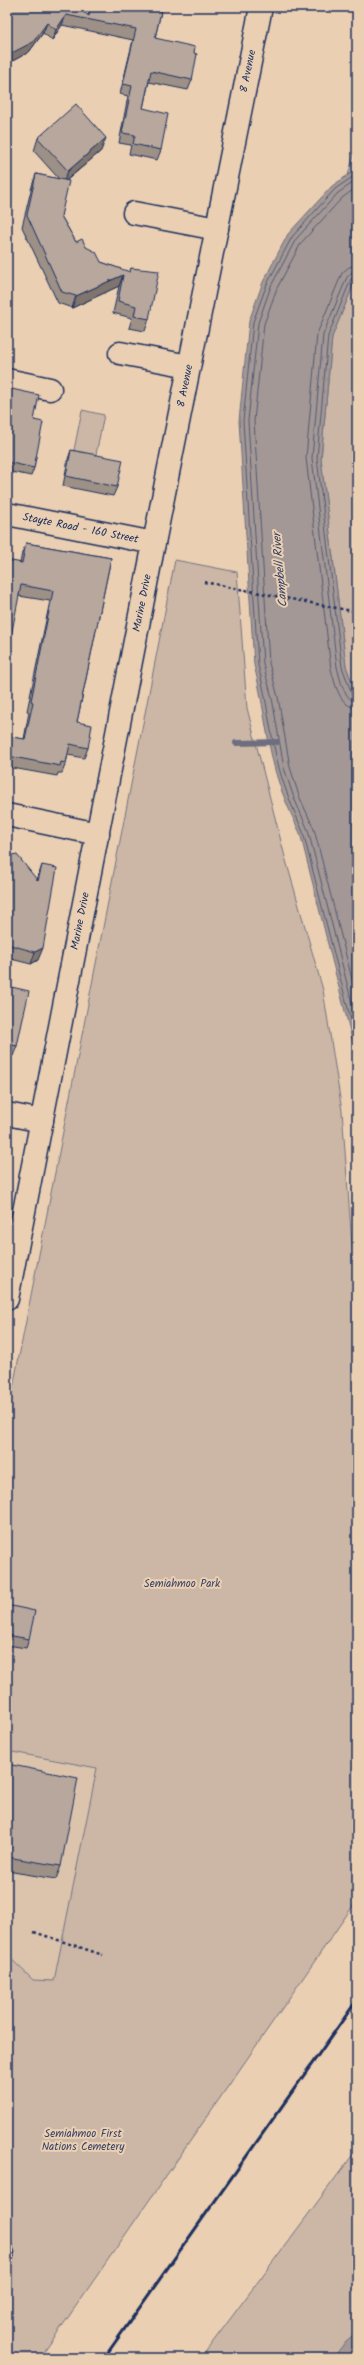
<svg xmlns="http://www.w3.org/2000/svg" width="364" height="2365" font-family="Kalam,sans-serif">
  <rect width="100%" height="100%" fill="#eacfb2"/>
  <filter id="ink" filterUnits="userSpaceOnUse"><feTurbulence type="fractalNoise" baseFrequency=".025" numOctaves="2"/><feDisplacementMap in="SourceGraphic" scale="8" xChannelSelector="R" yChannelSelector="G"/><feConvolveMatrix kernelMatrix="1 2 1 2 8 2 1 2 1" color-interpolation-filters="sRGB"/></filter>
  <g filter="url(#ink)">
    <path fill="#dbc3ac" d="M7,1751l90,17 -43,213 -21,-1 -26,-25z"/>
    <path fill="#ccb7a6" stroke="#747382" d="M357,145v24l-9,6z
      M357,276v421l-11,-31 -25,-207 11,-122z
      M82,410l22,5 -9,44 -22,-4z
      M175,560l62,12 10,136 38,149 38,133 19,121 13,174 2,5v610l-317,458h-33v-403l26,25 21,1 43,-213 -90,-17v-333z
      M357,2149v209h-156z"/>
    <path fill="#a39895" stroke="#6d6e7f" d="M357,169v107l-25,61 -11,122 25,207 11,31v386l-2,-32 -55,-218c-10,-21 -19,-41 -25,-63 -9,-34 -12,-70 -21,-105l-15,-244 10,-100 14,-39 25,-48 44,-48z
      M357,2332v26h-24l13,-17z"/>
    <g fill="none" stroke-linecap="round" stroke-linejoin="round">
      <path stroke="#515974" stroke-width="1" d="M357,174l-22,15 -43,48 -25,47 -14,38 -10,99 15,244c9,34 12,69 21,103 6,22 15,43 24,64l54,212
        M357,180l-19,13 -42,46 -25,47 -13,37 -10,98 15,243 9,34 12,70 10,30 14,32 49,193
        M357,187l-15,11 -41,45 -24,45 -13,36 -10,97 15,242 9,34 12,70 9,29 15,33 43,170
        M357,265l-8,2 -7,6 -25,61 -11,124 25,211c4,14 8,38 26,39
        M357,271l-6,2 -4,4 -24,58 -11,123 25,209c3,11 7,34 20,35
        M357,277l-6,2 -23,57 -11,122 25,209 10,27 5,2"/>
      <path stroke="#6d6e7f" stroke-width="6" d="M236,743l41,-1"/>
      <g stroke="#1b2f5e" stroke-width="25">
        <g id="minor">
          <path d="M134,213l83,16"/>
          <path d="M120,353l69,13"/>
          <path d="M7,380l43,9"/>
          <path d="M7,815l91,19"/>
          <path d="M7,1114l35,7"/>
          <path id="s1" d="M7,1299l147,-756"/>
        </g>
      </g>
      <g stroke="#1b2f5e" stroke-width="25">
        <g id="major">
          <path id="s2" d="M7,514l147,29 107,-536"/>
        </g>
      </g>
      <path stroke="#1b2f5e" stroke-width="2.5" stroke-dasharray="3 3" stroke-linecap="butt" d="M204,582l153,30
        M34,1932l69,23"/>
      <use href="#minor" stroke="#eacfb2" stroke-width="22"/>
      <use href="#major" stroke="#eacfb2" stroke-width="22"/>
      <path stroke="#1b2f5e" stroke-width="3" d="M104,2358l253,-358"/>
    </g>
    <path fill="#9d9087" stroke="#1b2f5e" d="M7,7l81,8 2,-8h74l-1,3 -2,2 -6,26 39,15 -2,27 -4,10 -39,-8 -6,26 18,42 -4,10 -28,-6 2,-9 -12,-2 9,-47 -8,-2 13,-54 -71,-15 -10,15 -9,-7 -14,19 -22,12z
      M38,138l63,13 -35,30 -5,35 15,26 10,5 15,15 28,10 2,-4 18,51 -4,12 -16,-3 3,-10 -19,-5 6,-27 -47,22 -14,-5 -36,-76 10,-41 4,-12 23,5 -25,-28z
      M7,388l27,32v48l-3,8 -24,-5z
      M71,450l46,37 -4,9 -50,-10 5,-27z
      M26,543l85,15 -34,164 11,26 -4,10 -16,-3 -2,8 -4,10h-4l-1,3 -50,-9v-17l4,-13 13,2 5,-27 -2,-1 23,-110 -31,-5 1,-33 2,-10z
      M7,853l30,27 5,-15 -4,95 -7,4 -24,-6z
      M7,986l10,60 -4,10 -6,-1z
      M7,1605l22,34 -3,9 -19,-3z
      M7,1764l54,102 -5,13 -49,-8z"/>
    <path fill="#80756e" stroke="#1b2f5e" d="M161,7h3l-1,3 -4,3z
      M66,15l-4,10 -10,15 4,-10z
      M47,23l-4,10 -14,19 -22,12v-9z
      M106,138l-5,13 -38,32 5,-12z
      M123,275l-4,11 -47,22 4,-12z
      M43,948l-5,12 -7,4 4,-12z
      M15,2252l-3,9 -5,3v-8z"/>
    <path fill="#b7a79d" stroke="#1b2f5e" d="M7,7h69l13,9 2,-9h71l-7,31 40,9 -1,6 3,1 -5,26 -41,-9 -8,37 25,6 -7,36 -28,-6 2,-9 -13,-2 10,-47 -9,-2 13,-55 -70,-14 -10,15 -9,-7 -14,19 -25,13h-1z
      M76,104l30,34 -38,33 -30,-33z
      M36,174l33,7 -8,35 15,26 6,-3 4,8 10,5 5,10 29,10 1,-4 28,3 -10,48 -15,-3 2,-10 -18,-5 5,-26 -47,21 -14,-4 -35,-77z
      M7,388l32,7 -5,25 9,2 -9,46 -27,-6z
      M71,450l52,10 -6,27 -51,-11z
      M26,543l85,15 -34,164 15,3 -4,23 -18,-4 -4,19 -5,-1 -1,4 -52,-10 3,-19 14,2 8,-37 -2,-1 22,-110 -32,-6 -14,72v-97l15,3z
      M7,853l10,2 21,26 4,-16 15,3 -14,80 -8,4 -28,-8z
      M7,986l22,5 -12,55 -10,-2z
      M7,1605l28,6 -6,28 -22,-4z
      M7,1764l71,14 -17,88 -54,-9z
      M7,2232l8,20 -8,4z"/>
  </g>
  <g text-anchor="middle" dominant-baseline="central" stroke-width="4" stroke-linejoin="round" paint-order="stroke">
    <g font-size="11" fill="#1b2f5e" stroke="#eacfb2">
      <text stroke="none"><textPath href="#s2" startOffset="631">8 Avenue</textPath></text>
      <text stroke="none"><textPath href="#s2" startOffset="310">8 Avenue</textPath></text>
      <text stroke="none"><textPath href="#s2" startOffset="75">Stayte Road - 160 Street</textPath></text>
      <text stroke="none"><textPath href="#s1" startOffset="709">Marine Drive</textPath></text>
      <text stroke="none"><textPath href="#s1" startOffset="385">Marine Drive</textPath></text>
    </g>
    <g font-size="11" fill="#364369" stroke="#eacfb2">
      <text x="182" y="1584">Semiahmoo Park</text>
      <text x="83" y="2134">Semiahmoo First<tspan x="83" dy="13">Nations Cemetery</tspan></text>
    </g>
    <g font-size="12" font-style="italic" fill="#2f3f66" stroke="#eacfb2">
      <text transform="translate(280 570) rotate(-95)">Campbell River</text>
    </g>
  </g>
  <rect width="364" height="2365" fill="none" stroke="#eacfb2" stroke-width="24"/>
  <rect x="12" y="12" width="340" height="2341" fill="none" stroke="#1b2f5e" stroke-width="1.5" filter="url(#ink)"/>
</svg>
